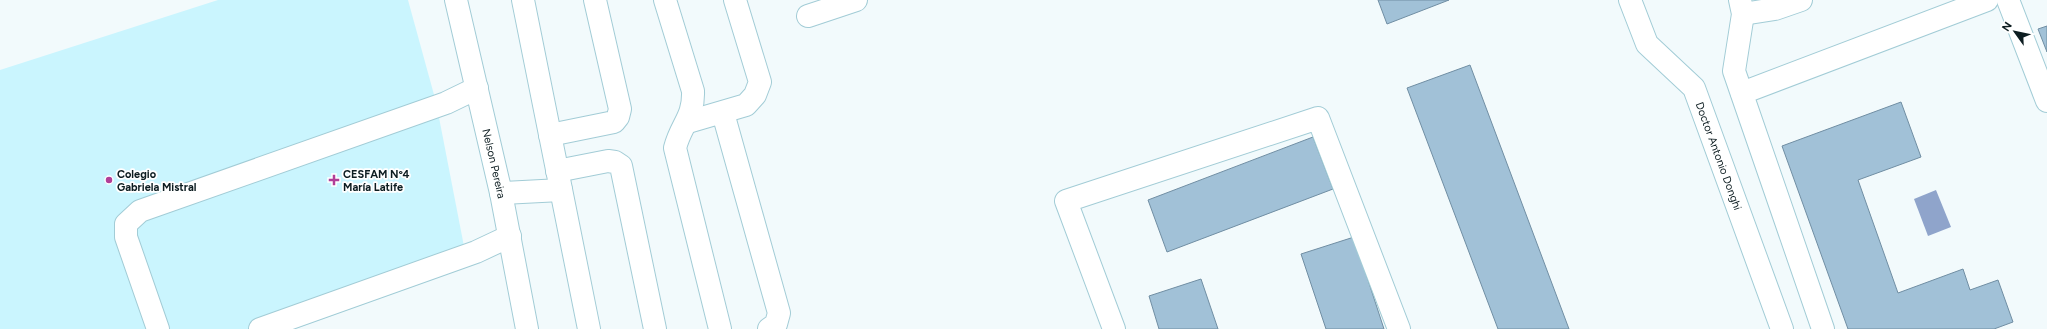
<svg xmlns="http://www.w3.org/2000/svg" width="2047" height="329" font-family="Figtree,sans-serif">
  <rect width="100%" height="100%" fill="#f2fafc"/>
  <path fill="#caf5fe" d="M218,0h190l28,102 32,165 -173,62h-295v-259z"/>
  <path fill="#8fa4cb" d="M1936,190l15,37 -23,9 -14,-37z"/>
  <path fill="#a1c1d7" stroke="#708ea3" d="M1378,0h71l-62,24z
    M2047,26v26l-9,-23z
    M1470,65l99,264h-71l-91,-241z
    M1901,102l20,55 -63,23 40,113 65,-24 7,21 28,-10 15,42 -19,7h-146l-66,-183z
    M1313,137l20,52 -166,63 -19,-52z
    M1354,237l30,92h-58l-25,-75z
    M1201,279l17,50h-59l-10,-33z"/>
  <g fill="none" stroke-linecap="round" stroke-linejoin="round">
    <g stroke="#a2ccd6" stroke-width="24">
      <g id="minor">
        <path id="s1" d="M456,0l45,193 26,136"/>
        <path d="M523,0l66,329"/>
        <path d="M665,0l28,91c1,27 -12,33 -18,57l45,181"/>
        <path id="s2" d="M1630,0l17,44 47,44 88,241"/>
        <path d="M1740,0l3,14 -9,57 89,258"/>
        <path d="M2008,0l39,101"/>
        <path d="M1743,14l32,-5 26,-9"/>
        <path d="M808,16l48,-16"/>
        <path d="M1742,93l245,-93"/>
        <path d="M723,113l56,200 -3,11 -7,5"/>
        <path d="M688,122l58,-17 9,-10 5,-13 -25,-82"/>
        <path d="M550,135l64,-13 4,-5 2,-8 -25,-109"/>
        <path d="M557,171l51,-10 7,1 6,4 34,163"/>
        <path d="M501,193l60,-3"/>
        <path d="M158,329l-32,-92v-13l14,-13 306,-108 31,-15"/>
        <path d="M260,329l216,-77 34,-16"/>
        <path d="M1114,329l-48,-128 252,-83 81,211"/>
      </g>
    </g>
    <use href="#minor" stroke="#fff" stroke-width="22"/>
  </g>
  <g fill="#b13e98" stroke="#fff" stroke-width="1.5">
    <circle cx="109" cy="180" r="4"/>
    <path d="M332 174h4v4h4v4h-4v4h-4v-4h-4v-4h4z"/>
  </g>
  <g text-anchor="middle" dominant-baseline="central" stroke-width="3.5" stroke-linejoin="round" paint-order="stroke">
    <g font-size="11" fill="#0d1d21" stroke="#fff">
      <text stroke="none"><textPath href="#s2" startOffset="184">Doctor Antonio Donghi</textPath></text>
      <text stroke="none"><textPath href="#s1" startOffset="168">Nelson Pereira</textPath></text>
    </g>
    <g font-size="11" font-weight="bold" fill="#0d1d21" stroke="#fff" text-anchor="start">
      <text x="117" y="174">Colegio<tspan x="117" dy="13">Gabriela Mistral</tspan></text>
      <text x="343" y="174">CESFAM Nº4<tspan x="343" dy="13">María Latife</tspan></text>
    </g>
  </g>
  <g transform="translate(2015 32) rotate(303)" stroke="#ffffff" stroke-width="3" paint-order="stroke">
  <path d="M0-3L7 15L0 10L-7 15Z" fill="#0d1d21"/>
  <text y="-6" font-size="11" font-weight="bold" text-anchor="middle" fill="#0d1d21">N</text>
  </g>
</svg>
